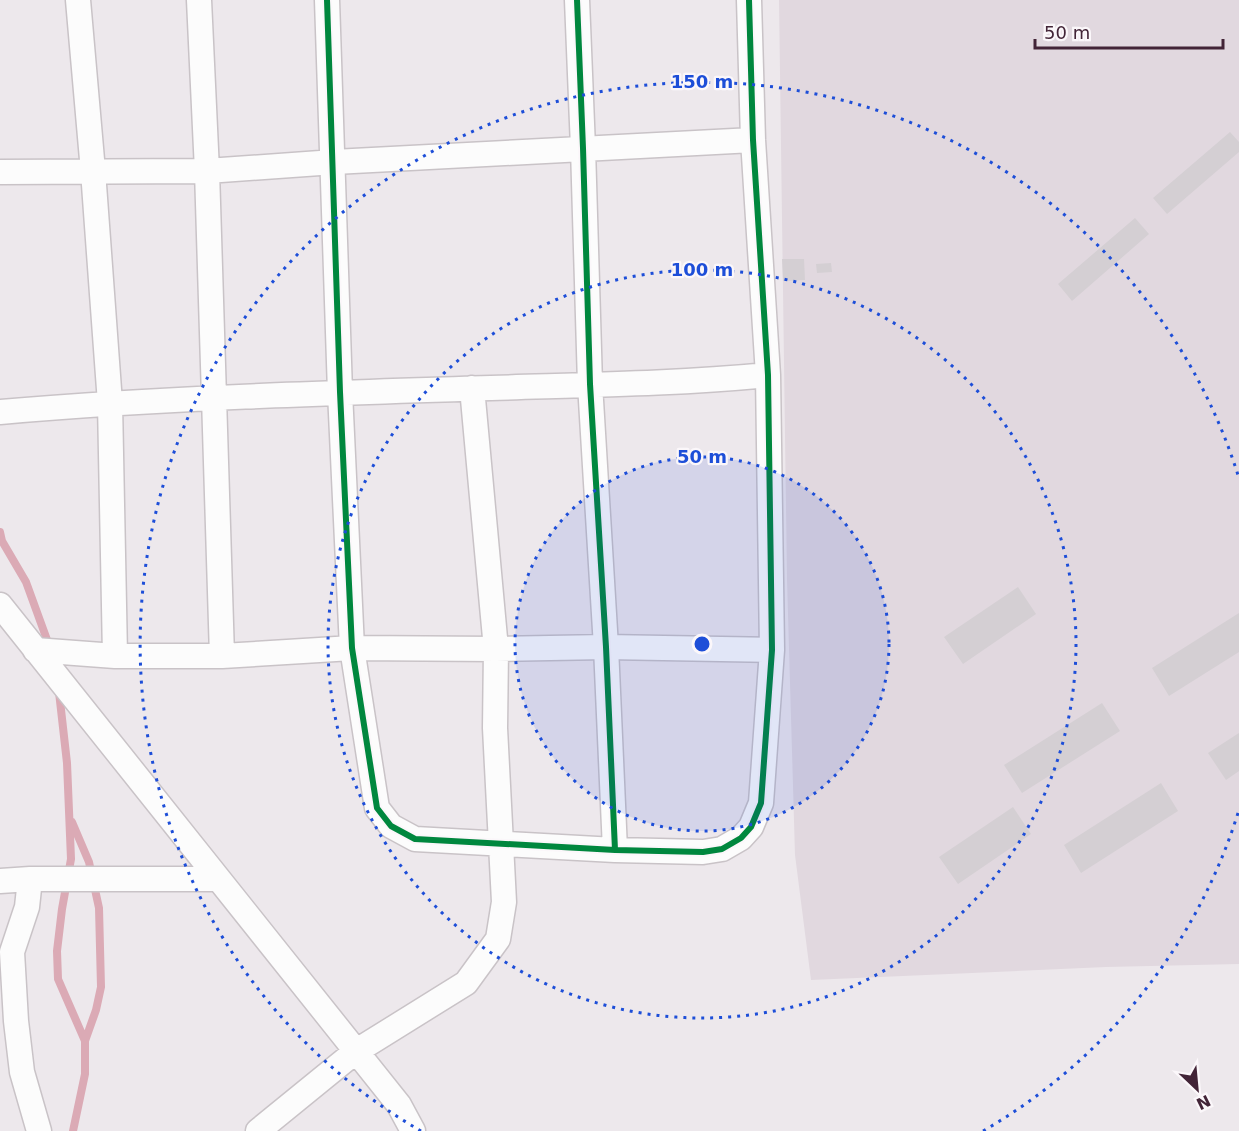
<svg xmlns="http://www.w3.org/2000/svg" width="1239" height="1131" font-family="'DejaVu Sans',sans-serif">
  <rect width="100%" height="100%" fill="#ede8ec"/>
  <path fill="#e1d8df" d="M779,0h460v964l-133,3 -295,13 -16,-125 -8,-275z"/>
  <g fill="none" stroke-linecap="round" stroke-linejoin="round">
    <path stroke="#dbaab5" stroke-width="8" d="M0,532l2,9 24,41 24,66
      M59,692l8,71 4,96 -9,50 -5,42 1,28 27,62v33l-12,57
      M72,822l17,40 10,46 2,79 -5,23 -11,31"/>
  </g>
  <path fill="#d4cfd3" d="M1230,132l9,10v10l-72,62 -14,-16z
    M1135,218l14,16 -77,67 -14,-17z
    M782,259h22l1,21 -22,1z
    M831,263l1,9 -15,1 -1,-9z
    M1018,587l18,27 -73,50 -19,-27z
    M1239,613v39l-70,44 -17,-28z
    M1102,703l18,28 -98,62 -18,-28z
    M1239,733v38l-13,9 -18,-27z
    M1161,783l17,28 -97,62 -17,-28z
    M1013,807l18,27 -73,50 -19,-27z"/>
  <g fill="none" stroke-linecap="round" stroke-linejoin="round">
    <g stroke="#c9c3c7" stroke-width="27">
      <path id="street" d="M78,0l15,171 17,232 5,253
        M199,0l8,171 15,485
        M327,0l13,392 12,256 25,160 14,18 24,13 200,11
        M577,0l6,148 7,236 16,263 9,203 88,2 19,-3 19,-11 10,-11 10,-24 11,-153 -4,-275 -15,-235 -4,-140
        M0,172l207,-1 127,-9 419,-22
        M0,412c163,-14 327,-19 491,-24 92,-3 185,-4 277,-13
        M0,605l399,500 14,26
        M35,650l80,6h107l130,-8 144,1 110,-2 166,3
        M30,879l-3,28 -15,45 4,69 6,51 17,59
        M0,881l30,-2h188
        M258,1131l97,-79 111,-69 32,-44 6,-37 -9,-174 1,-79 -24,-261"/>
    </g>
    <use href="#street" stroke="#fcfcfc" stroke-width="24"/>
    <g stroke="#fbf7fa" stroke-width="10">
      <path id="cycleway" d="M327,0l13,392 12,256 25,160 14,18 24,13 200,11
        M577,0l6,148 7,236 16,263 9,203 88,2 19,-3 19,-11 10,-11 10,-24 11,-153 -4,-275 -15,-235 -4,-140"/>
    </g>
    <use href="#cycleway" stroke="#00873e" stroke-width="6"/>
  </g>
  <circle cx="702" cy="644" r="187" fill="#1d4ed8" fill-opacity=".12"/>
  <g fill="none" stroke="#1d4ed8" stroke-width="3" stroke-dasharray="3 6">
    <circle cx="702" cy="644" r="187"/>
    <circle cx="702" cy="644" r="374"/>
    <path d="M1238 813A562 562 0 0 1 983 1131M421 1131A562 562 0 1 1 1238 475"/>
  </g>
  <circle cx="702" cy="644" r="9" fill="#1d4ed8" stroke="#fbf7fa" stroke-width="3"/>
  <g font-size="18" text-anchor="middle" font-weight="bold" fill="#1d4ed8" stroke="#fbf7fa" stroke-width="4.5" stroke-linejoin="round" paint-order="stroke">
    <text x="702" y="88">150 m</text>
    <text x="702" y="276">100 m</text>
    <text x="702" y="463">50 m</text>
  </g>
  <g transform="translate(1197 1089) rotate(154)" stroke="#fbf7fa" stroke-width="4.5" paint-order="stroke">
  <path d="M0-4.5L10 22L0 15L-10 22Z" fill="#422437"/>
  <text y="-9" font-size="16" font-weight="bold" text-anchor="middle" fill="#422437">N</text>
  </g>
  <path d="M1035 39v9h188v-9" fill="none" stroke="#422437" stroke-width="3"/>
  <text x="1044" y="39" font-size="18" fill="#422437" stroke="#fbf7fa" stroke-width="4.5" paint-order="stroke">50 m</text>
</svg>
